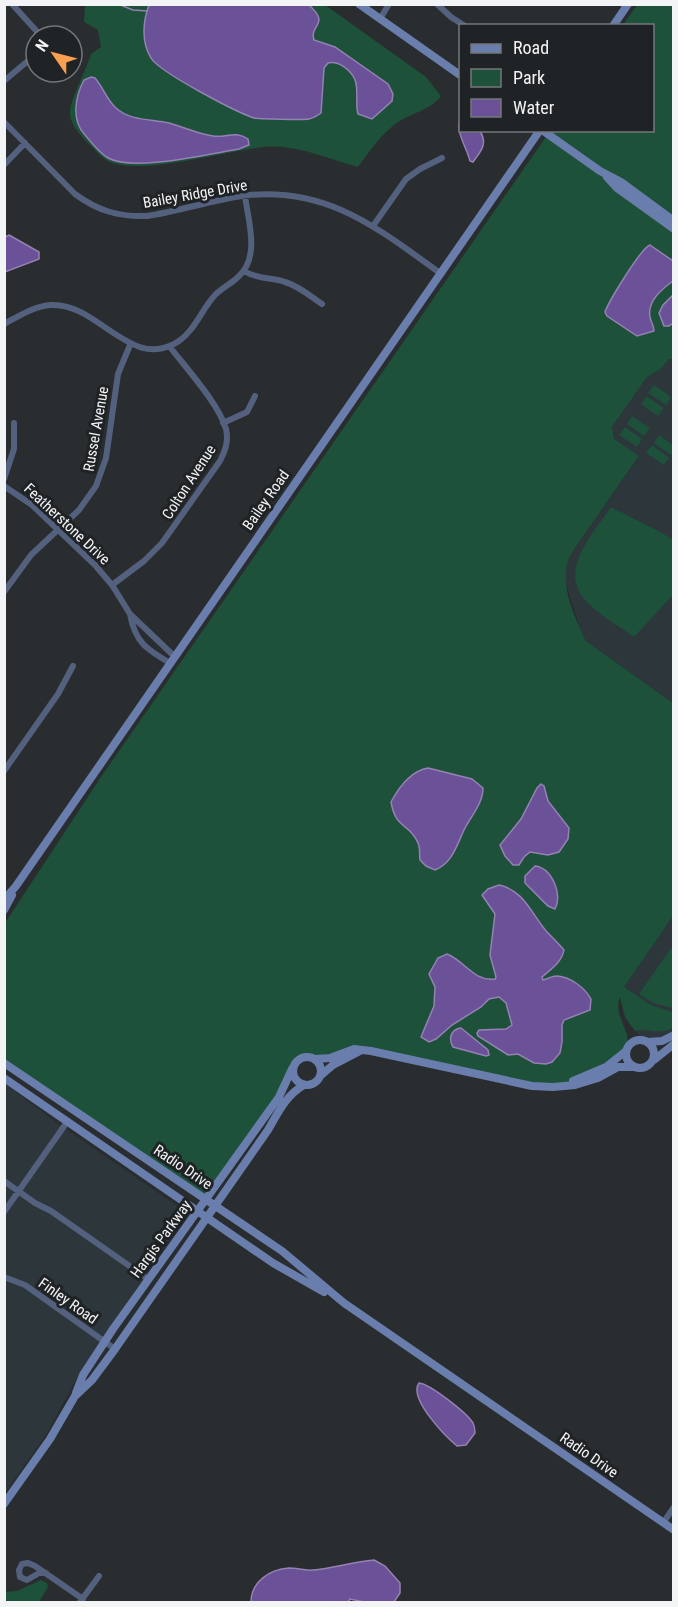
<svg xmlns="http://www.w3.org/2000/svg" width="678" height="1607" font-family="'Roboto Condensed',sans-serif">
  <rect width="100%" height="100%" fill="#2a2d2f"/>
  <path fill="#2c363b" d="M669,359h4v344l-87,-62 -6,-13 -15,-47 2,-17 4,-10 68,-97 -25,-18 -2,-12 35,-50 15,-9z
    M673,916v119l-25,7 -5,-2 -15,-18 -5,-11 -3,-16 5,-10z
    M5,1084l52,39 125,86 3,9 -75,109 -14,25 -22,31 -27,50 -42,60z"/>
  <path fill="#1d513a" d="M85,5h240l101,72 15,19c-11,15 -32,17 -47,29 -15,12 -25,27 -36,42 -30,-8 -62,-23 -94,-20 -35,3 -129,31 -158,13 -7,-5 -14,-13 -20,-19 -6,-6 -16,-18 -16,-27 -1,-13 17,-45 21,-60l10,-7 -3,-17 -14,-8z
    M637,5h36v354h-4l-7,9 -15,9 -35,50 2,12 25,17 -68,98c-14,28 3,61 15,87l87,62v213l-49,71 27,18 22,7v16c-19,8 -24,-1 -38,3l-10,-14 -5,-20c-9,24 22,40 -1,61l-57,28 -9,1 -175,-35h-35l-43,6 -5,5 -5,13 -84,123 -201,-136v-140l98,-149 447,-643 102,-1v-104l-29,-1z
    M654,385l17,12 -5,8 -18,-12z
    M646,396l18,12 -6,8 -17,-12z
    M632,416l18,12 -6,8 -17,-12z
    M625,427l17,12 -5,8 -18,-12z
    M659,435l14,10v6l-2,4 -17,-12z
    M652,445l17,13 -5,7 -18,-12z
    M611,507l51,26 11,7v55l-39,42c-15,-11 -32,-20 -45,-33 -34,-31 3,-69 22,-97z
    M672,947h1v61l-20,-5 -14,-9z
    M41,1580l6,3 1,4 -9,15h-34v-10l12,-1z"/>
  <path fill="#6b5197" stroke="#9482b4" stroke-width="1.5" d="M149,5h160c22,20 0,19 5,35l21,7 53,37 5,10 -1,7 -20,18 -14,-5c-3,-10 1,-24 -3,-34 -4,-10 -17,-20 -27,-17l-4,5 -3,45c-4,3 -7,5 -12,6 -4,1 -52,0 -55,-1 -18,-6 -95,-46 -103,-60 -10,-16 -8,-37 -2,-53z
    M91,77l4,1c8,9 12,22 21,30 14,13 35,11 53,15 15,4 29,11 44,13 14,2 22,-6 35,3l1,6 -10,4c-30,5 -106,23 -131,9 -9,-5 -16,-15 -23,-23 -14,-15 -10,-38 -1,-55z
    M460,120v10l20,1c8,13 1,20 -7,31l-3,-1c-3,-13 -15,-30 -10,-41z
    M9,235l30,17v7l-34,13v-35z
    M650,245l23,16v20c-11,8 -26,20 -23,36 1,6 4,8 4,14l-17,5 -30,-20 -2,-4c4,-11 36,-64 45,-67z
    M673,295v28l-4,3h-5l-5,-13 4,-8z
    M428,768l44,11 11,9c0,15 -11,27 -18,40 -8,16 -12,35 -30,42l-9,-4 -6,-6c-1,-7 1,-13 -3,-19 -9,-19 -21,-11 -26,-39 8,-15 20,-31 37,-34z
    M541,784l3,2 4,15 21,27 -1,11 -9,13 -11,3 -18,-3 -6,5 -5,8h-6l-8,-9 -5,-11 21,-26 16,-31z
    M535,866c17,2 28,29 20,43l-7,-3 -23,-23v-7z
    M499,885c25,5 33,30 48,47 6,6 12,12 17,18 -2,12 -13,19 -22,27l1,3c4,-1 9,-4 14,-4 14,1 28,12 34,23l-1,11 -26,10 -2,5v17l-2,11 -8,9 -6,2 -12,-1 -16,-9 -10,1 -30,-19 -1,-3 2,-3 27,-1 6,-4 -6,-22 -7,-6 -10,2 -8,8 -29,18 -16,14 -7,3 -8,-5 13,-31 1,-19 -6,-13 9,-16 9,-4c18,7 27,28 48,25l1,-2 -6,-22 5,-41 -13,-19 6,-6z
    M461,1028l27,22 1,5 -3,1 -33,-9c-5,-8 -2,-18 8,-19z
    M419,1383c11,1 48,30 54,40 2,4 2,6 2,10l-9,12 -9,1c-12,-10 -49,-48 -38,-63z
    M374,1560l11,6 15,17v10l-6,9h-30l-14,-3 -2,3h-97c0,-20 19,-33 38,-34 8,0 16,3 24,2 20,-2 40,-8 61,-10z"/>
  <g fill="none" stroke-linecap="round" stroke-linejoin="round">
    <path stroke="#9482b4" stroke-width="1.5" d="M118,4l15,6 14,1"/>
    <path stroke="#54617e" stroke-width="6" d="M12,4l29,32
      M437,4l14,13 14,9
      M380,19l9,-15
      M4,81l32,-27
      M4,122l71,72c23,17 44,23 72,22 32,-5 63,-15 94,-20 84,-11 135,31 199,77
      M4,165l21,-22
      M373,226l33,-47 14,-10 22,-11
      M244,271c15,9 26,6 41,11 14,4 25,14 37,22
      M4,324c15,-8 30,-18 47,-19 47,-3 80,68 128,36 16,-11 23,-32 36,-46 8,-8 18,-12 25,-20 20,-20 8,-55 5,-79
      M223,423l24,-11 8,-16
      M4,479l10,-30v-26
      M4,486l28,19 63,60 17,20 18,29 44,42
      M112,585l32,-24 18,-18 58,-82c5,-10 9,-20 6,-32 -7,-25 -40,-61 -56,-82
      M4,592l27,-37 48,-45 17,-24 10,-28 12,-84 12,-29
      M130,614c5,28 16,35 40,49
      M4,771l54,-77 15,-28
      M4,1181l31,22 16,8 97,68
      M4,1212l63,-90
      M4,1277l21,8 90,64
      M663,1523l11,-16
      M46,1573h-7l-12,7 -7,-3 -1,-7 3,-6 6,-1 7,3 48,33
      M80,1602l19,-26"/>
    <path stroke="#697eac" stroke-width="8" d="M359,4l101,71
      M613,26l15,-22
      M542,130l58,41 21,11 53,39
      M607,177l10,11 57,41
      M4,900l12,-14 524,-756
      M4,910l8,-15
      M626 1054a14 14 0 1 1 28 0a14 14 0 1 1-28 0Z
      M648,1042l14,-1 12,-6
      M293 1071a14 14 0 1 1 28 0a14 14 0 1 1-28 0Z
      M315,1059l15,-1 24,-9 17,2 161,35 21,1 22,-2 23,-7 20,-11h16
      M654,1060l20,-16
      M4,1063l278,188 62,52 330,227
      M320,1076l13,-11 27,-14
      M4,1078l269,185 51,29
      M573,1081l33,-14 20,-16
      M76,1393l7,-18 30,-46 166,-232 13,-28
      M4,1504l46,-65 25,-43 17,-16 23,-31 153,-219c10,-17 18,-35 36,-45"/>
  </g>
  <g text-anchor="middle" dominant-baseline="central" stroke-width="6" stroke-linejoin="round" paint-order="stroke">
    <g font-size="15" fill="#f2f4f6" stroke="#202325">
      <text transform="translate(195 194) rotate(-10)">Bailey Ridge Drive</text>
      <text transform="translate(96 429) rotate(-80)">Russel Avenue</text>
      <text transform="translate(189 482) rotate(-57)">Colton Avenue</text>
      <text transform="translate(266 500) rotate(-55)">Bailey Road</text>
      <text transform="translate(67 524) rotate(43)">Featherstone Drive</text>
      <text transform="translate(183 1167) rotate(34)">Radio Drive</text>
      <text transform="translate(161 1239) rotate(-54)">Hargis Parkway</text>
      <text transform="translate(68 1301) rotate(35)">Finley Road</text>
      <text transform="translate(589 1455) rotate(35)">Radio Drive</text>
    </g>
  </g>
  <rect width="678" height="1607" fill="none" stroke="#f2f4f6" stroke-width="12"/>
  <rect x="459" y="24" width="195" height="108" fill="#202325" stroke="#747779" stroke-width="1.5"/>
  <rect x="471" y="44" width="30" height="9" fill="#697eac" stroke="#747779" stroke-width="1.5"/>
  <text x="513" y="54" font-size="18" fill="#f2f4f6">Road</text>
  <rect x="471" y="69" width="30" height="18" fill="#1d513a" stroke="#747779" stroke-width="1.5"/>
  <text x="513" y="84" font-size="18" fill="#f2f4f6">Park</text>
  <rect x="471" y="99" width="30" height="18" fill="#6b5197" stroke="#747779" stroke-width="1.5"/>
  <text x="513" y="114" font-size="18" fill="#f2f4f6">Water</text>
  <g transform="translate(54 54) rotate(305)"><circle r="28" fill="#202325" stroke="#747779" stroke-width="1.5"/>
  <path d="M0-4.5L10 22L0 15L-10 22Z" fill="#fa9f4f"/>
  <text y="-9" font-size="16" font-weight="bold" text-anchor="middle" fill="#f2f4f6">N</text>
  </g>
</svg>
